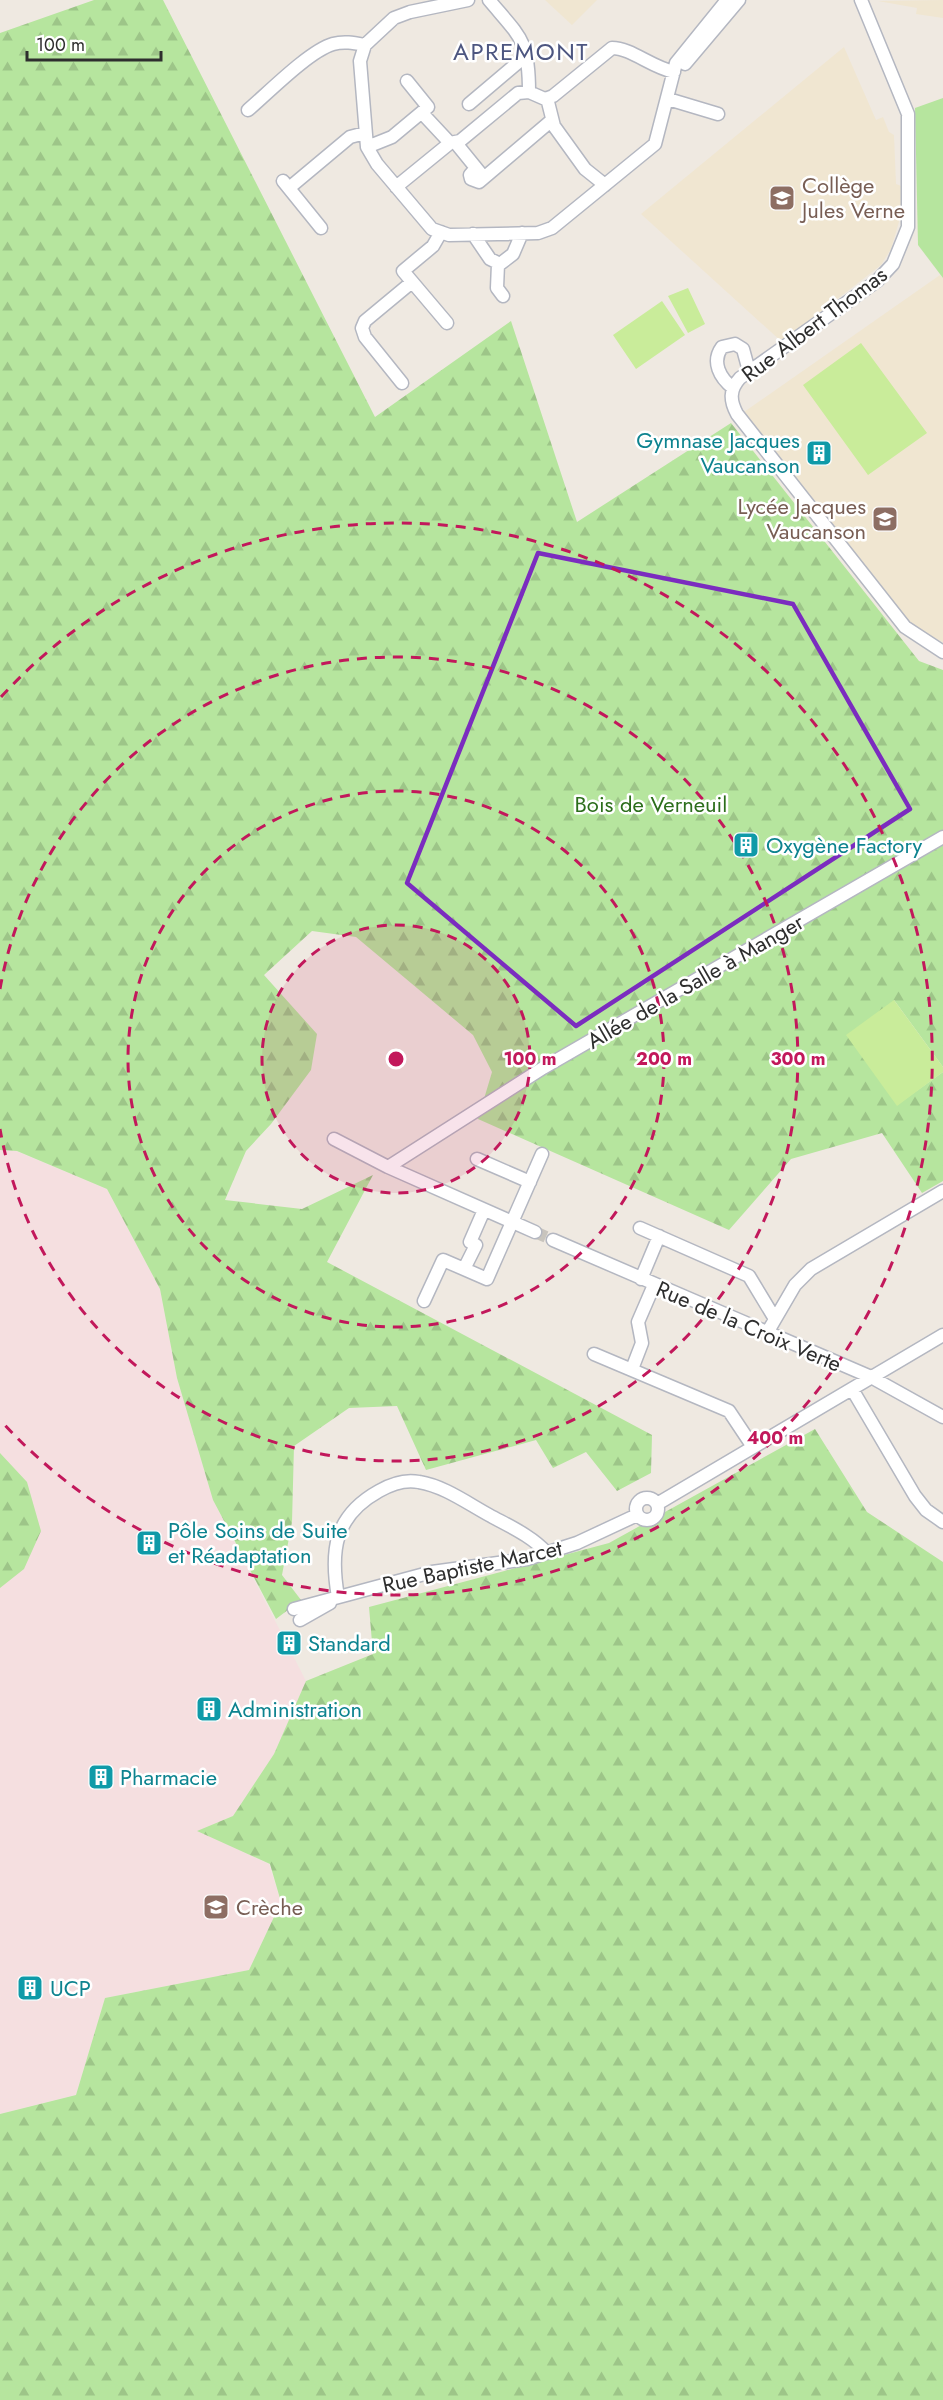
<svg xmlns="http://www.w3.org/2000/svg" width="943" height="2400" font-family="Jost,sans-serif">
  <defs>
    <pattern id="forest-firs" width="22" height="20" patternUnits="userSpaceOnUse" patternTransform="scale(1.5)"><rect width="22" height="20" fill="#b6e59e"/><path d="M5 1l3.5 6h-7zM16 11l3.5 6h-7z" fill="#9dc588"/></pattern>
  </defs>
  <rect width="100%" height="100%" fill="#efe9e1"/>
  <path fill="#f0e6d1" d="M545,0h52l-25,25z
    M943,0v18l-27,-4 1,-6 -39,-7z
    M844,47l32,73 7,-3 6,15 5,3 2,49 8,3 -1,21 -12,41 -10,16 -99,77 -141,-128z
    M940,275l3,3v364l-33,-15 -166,-215z"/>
  <path fill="#f5dfe0" d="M0,1150l16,1 91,38 53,100 17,89 36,122 93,181 -32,73 -41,62 -35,15 71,33 12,38 -32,68 -144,28 -29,97 -76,19z"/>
  <path fill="url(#forest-firs)" d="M94,0h69l212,417 136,-96 66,201 154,-99 188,238 24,9v397l-49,-67 3,105 46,-33v109l-21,12 -40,-60 -91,26 -62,71 -251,-111 14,-47 -19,-37 -117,-98 -44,-6 -48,44 53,59 -6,36 -40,54 -25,27 -21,49 77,9 71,-34 -46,87 325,173 -1,38 -34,18 -31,-39 -33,16 -17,-28 -110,30 -29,-64 -48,2 -55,38 -2,76 -10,53 19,25 -25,19 -63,-119 -36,-122 -17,-89 -53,-100 -90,-38 -17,-1v-1117z
    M815,1429l52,83 76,50v838h-943v-286l76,-19 29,-97 144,-28 32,-68 -11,-38 -73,-33 36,-15 41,-62 32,-73 67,-27 -4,-47 240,-64z
    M0,1453l27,29 14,49 -17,38 -24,19z"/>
  <path fill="#b6e59e" d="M943,98v180l-25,-33 -3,-137z"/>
  <path fill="#c9ec9a" d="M688,288l17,36 -17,9 -20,-37z
    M662,301l23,34 -49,34 -23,-34z
    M861,343l66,90 -59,42 -65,-90z
    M894,1000l49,67v5l-46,34 -51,-71z"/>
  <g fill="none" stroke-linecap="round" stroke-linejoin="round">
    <path stroke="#c8c4bd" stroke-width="12" stroke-dasharray="12 6" stroke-linecap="butt" d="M535,1232l18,8"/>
    <g stroke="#b4b7c1" stroke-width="15">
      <path id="minor" d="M468,0l-58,12 -16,6 -29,27 -5,16 7,86 10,17 55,65 17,6 89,-2 14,-5 103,-84 21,-81 51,-63
        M489,0c32,38 40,40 40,92
        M861,0l47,114v113l-15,37 -16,17 -137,97c-11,12 -10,23 -3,36l168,213 38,25
        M685,64l54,-64
        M547,98l7,28 31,43 20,16
        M668,99l50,15
        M469,104l59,-50
        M248,110c20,-17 61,-59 85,-66 11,-3 21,-1 32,1
        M422,113l28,30
        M455,142l26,32
        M367,147l25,-10 36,-30 -21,-26
        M476,168l-6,7 1,4 8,3 73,-62
        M283,181l38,47
        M396,187l54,-44 10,-2 58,-48 11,-1 16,7 8,-3 59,-48c19,0 39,19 62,24
        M289,188l61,-51 15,-4
        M441,232l-8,14 -30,25 44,52
        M473,234l17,25 10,5 13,-10 9,-21
        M498,264l-1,24 6,8
        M402,383l-37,-46 -3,-9 3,-7 47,-39
        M733,388c-13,-10 -22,-26 -11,-41l13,-3 8,5 6,22
        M334,1139l54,28 147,65
        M477,1159l53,23
        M388,1167l155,-99 400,-231
        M640,1228l109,48 26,43
        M553,1240l318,137 72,40
        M464,1269l23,10 55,-125
        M641,1279l18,-43
        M424,1301l19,-41 21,9 12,-24 -6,-3 14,-32
        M767,1333l28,-48 16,-16 132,-78
        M594,1354l135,57 24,36
        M632,1369l10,-26 -4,-21 16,-37
        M852,1389l63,107 11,14 17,12
        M636 1509a11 11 0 1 1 22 0a11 11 0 1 1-22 0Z
        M657,1504l286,-169
        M338,1597c-8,-46 -4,-81 41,-106 12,-7 25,-12 40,-9 25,4 48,21 70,33 20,11 43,21 58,38
        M294,1609l138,-37 95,-13 50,-16 60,-28
        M300,1620l30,-17"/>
    </g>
    <use href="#minor" stroke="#fff" stroke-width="12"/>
  </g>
  <path fill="none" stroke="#7b2cbf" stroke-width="4.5" stroke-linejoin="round" d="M538,553l255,51 117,205 -334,217 -169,-143z"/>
  <circle cx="396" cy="1059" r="134" fill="#c2185b" fill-opacity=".12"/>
  <g fill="none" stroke="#c2185b" stroke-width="3" stroke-dasharray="10 8">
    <circle cx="396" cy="1059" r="134"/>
    <circle cx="396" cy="1059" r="268"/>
    <path d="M0 989A402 402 0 1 1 0 1129"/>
    <path d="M1 697A536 536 0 1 1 1 1421"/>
  </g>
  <defs>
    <g id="school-square" transform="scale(1.35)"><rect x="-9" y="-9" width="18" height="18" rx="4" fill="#8d6e63" stroke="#fff"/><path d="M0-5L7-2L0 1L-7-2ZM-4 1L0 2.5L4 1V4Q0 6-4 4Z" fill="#fff"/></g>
    <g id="building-square" transform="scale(1.35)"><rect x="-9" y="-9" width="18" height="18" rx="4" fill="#0f9aa8" stroke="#fff"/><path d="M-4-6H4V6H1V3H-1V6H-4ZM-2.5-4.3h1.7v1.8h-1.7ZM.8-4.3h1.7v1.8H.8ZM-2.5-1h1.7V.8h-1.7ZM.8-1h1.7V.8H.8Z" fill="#fff"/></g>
  </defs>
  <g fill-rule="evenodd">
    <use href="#school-square" x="782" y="198"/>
    <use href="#building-square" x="819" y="453"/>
    <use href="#school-square" x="885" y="519"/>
    <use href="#building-square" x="746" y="845"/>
    <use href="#building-square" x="149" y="1543"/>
    <use href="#building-square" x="289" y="1643"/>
    <use href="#building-square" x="209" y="1709"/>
    <use href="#building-square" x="101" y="1777"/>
    <use href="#school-square" x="216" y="1907"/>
    <use href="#building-square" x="30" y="1988"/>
  </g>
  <g text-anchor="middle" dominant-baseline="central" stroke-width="5" stroke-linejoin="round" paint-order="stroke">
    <g font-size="22" fill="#785e54" stroke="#fff" text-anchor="start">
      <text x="802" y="185">Collège<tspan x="802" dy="25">Jules Verne</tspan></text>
      <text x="866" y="506" text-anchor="end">Lycée Jacques<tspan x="866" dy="25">Vaucanson</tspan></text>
      <text x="236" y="1907">Crèche</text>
    </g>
    <g font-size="22" fill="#2e2e2e" stroke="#fff">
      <text transform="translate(814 324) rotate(-37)">Rue Albert Thomas</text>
      <text transform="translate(695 981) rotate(-30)">Allée de la Salle à Manger</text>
      <text transform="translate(749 1326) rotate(23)">Rue de la Croix Verte</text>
      <text transform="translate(472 1566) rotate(-12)">Rue Baptiste Marcet</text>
    </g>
    <g font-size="22" fill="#0d838f" stroke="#fff" text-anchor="start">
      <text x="800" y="440" text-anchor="end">Gymnase Jacques<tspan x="800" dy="25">Vaucanson</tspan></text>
      <text x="766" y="845">Oxygène Factory</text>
      <text x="168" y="1530">Pôle Soins de Suite<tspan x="168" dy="25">et Réadaptation</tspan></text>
      <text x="308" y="1643">Standard</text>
      <text x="228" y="1709">Administration</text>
      <text x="120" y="1777">Pharmacie</text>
      <text x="50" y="1988">UCP</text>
    </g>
    <g font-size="22" fill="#2c6e1b" stroke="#fff">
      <text x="651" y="804">Bois de Verneuil</text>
    </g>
    <g font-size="24" letter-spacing="1.5" fill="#4d5680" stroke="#fff">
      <text x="521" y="51">APREMONT</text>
    </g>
  </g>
  <circle cx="396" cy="1059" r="9" fill="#c2185b" stroke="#fff" stroke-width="3"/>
  <g font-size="18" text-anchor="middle" font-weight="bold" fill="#c2185b" stroke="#fff" stroke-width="5" stroke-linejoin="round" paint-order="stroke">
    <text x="530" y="1065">100 m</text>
    <text x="664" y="1065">200 m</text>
    <text x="798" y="1065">300 m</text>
    <text x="775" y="1444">400 m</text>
  </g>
  <path d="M27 51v9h134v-9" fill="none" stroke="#2e2e2e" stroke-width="3"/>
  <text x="36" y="51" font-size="18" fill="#2e2e2e" stroke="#ffffff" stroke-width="4.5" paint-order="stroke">100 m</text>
</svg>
